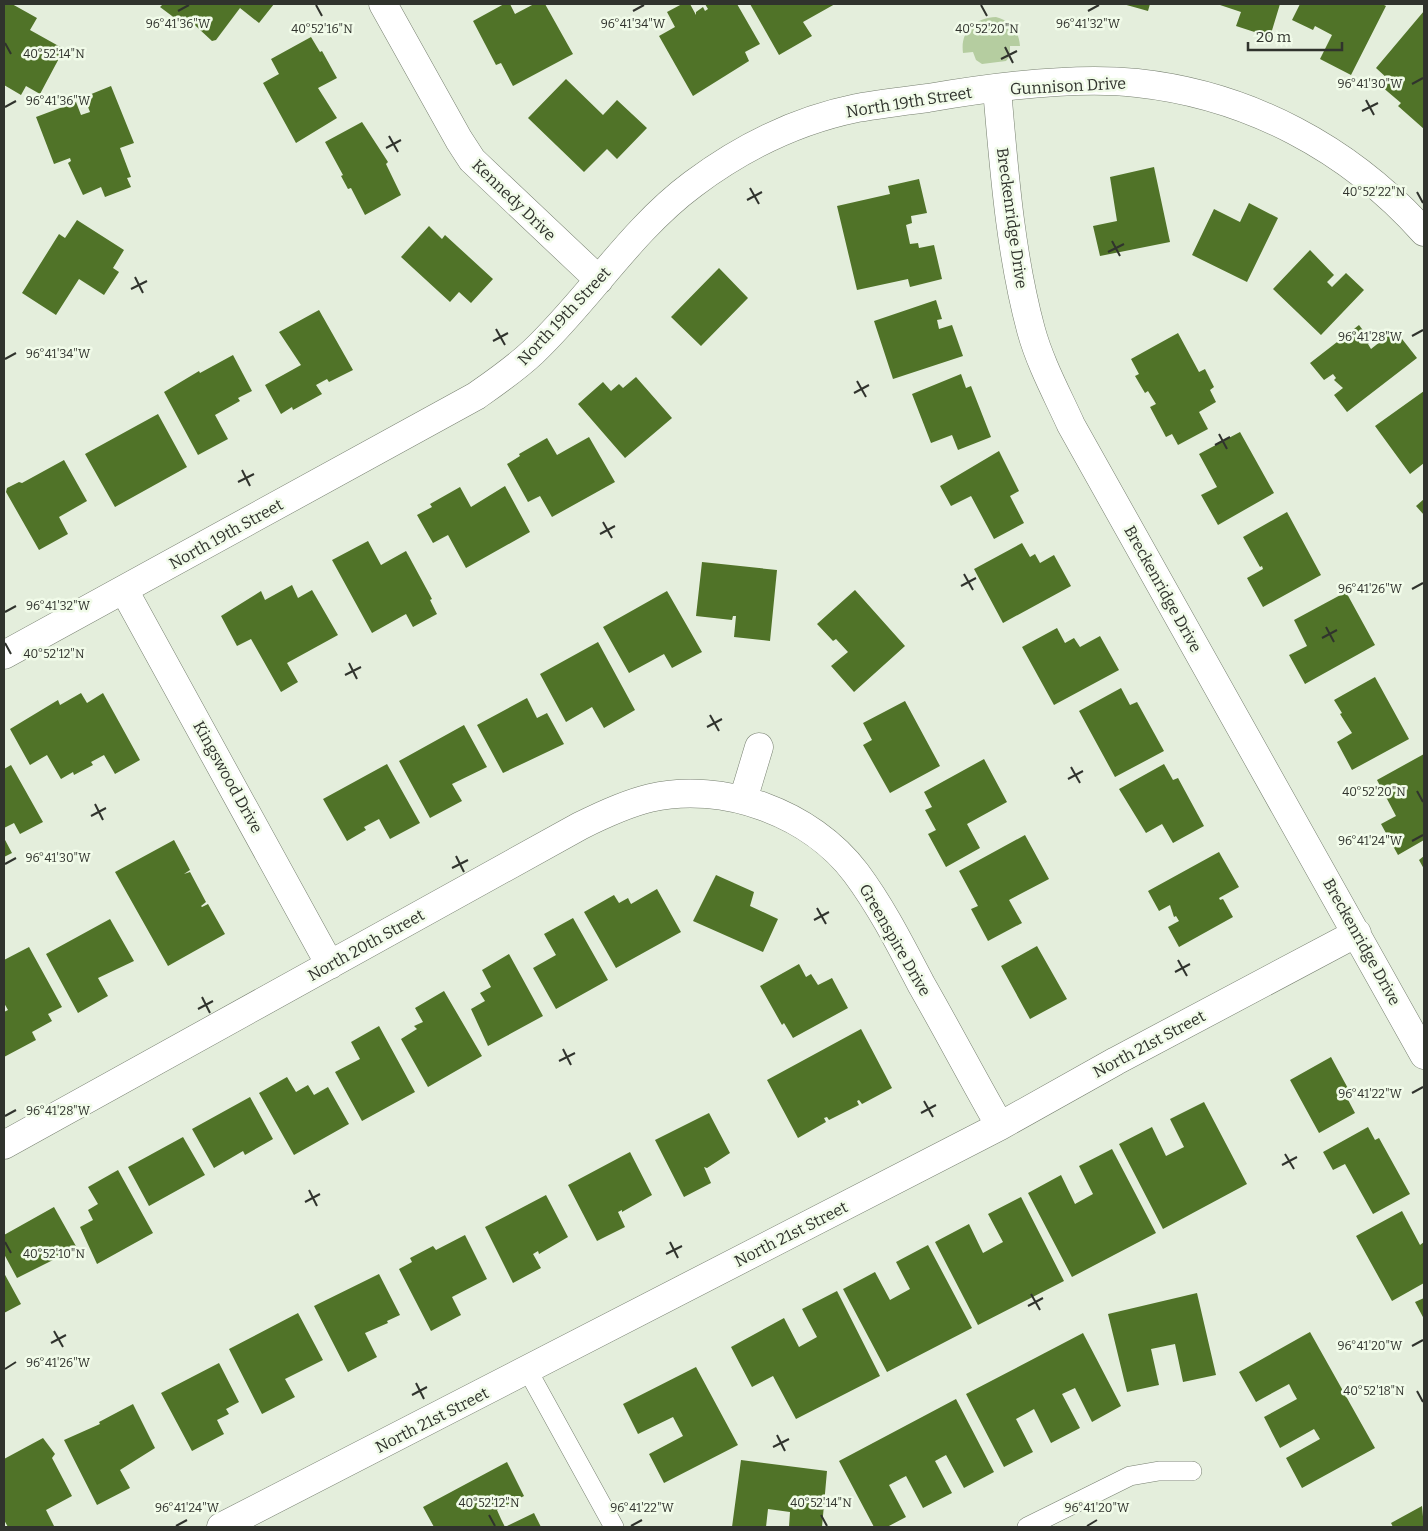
<svg xmlns="http://www.w3.org/2000/svg" width="1428" height="1531" font-family="Bitter,serif">
  <rect width="100%" height="100%" fill="#e4eedc"/>
  <path fill="#b5cda0" d="M996,17c14,4 23,13 24,29h-10v10l-4,5 -24,3 -6,-4 -3,-8 -10,1c-3,-22 12,-35 33,-36z"/>
  <path fill="#507328" d="M4,4h8l25,14 -7,12 34,19 -24,45 -14,-8 -5,9 -17,-10z
    M163,4h111l-15,19 -19,-15 -24,32 -4,1 -27,-25 -5,6 -20,-15z
    M504,4h6l5,10 19,-10h11l28,50 -60,32 -12,-23 -5,2 -23,-44z
    M682,4h8l6,11v-3l7,-5 2,4 3,-2 -3,-5h32l23,40 -15,8 4,9 -56,35 -34,-60 16,-9 -8,-15z
    M750,4h85l-32,18 9,14 -33,19z
    M1123,4h27l-2,7z
    M1217,4h63l-10,33 -34,-11 5,-14z
    M1300,4h82l4,2 -35,69 -31,-16 12,-24 -17,-9 -2,4 -21,-10z
    M1424,11v118l-26,-23 3,-3 -20,-17 7,-7 -12,-11z
    M311,37l9,15 2,-1 15,27 -19,10 19,30 -41,25 -33,-60 16,-9 -8,-15z
    M566,79l37,36 14,-15 30,28 -30,31 -10,-10 -23,23 -56,-54z
    M111,86l23,57 -14,5 11,29 -4,1 4,9 -26,10 -4,-10 -18,8 -15,-32 3,-2 -1,-3 -16,6 -18,-47 40,-15 5,13 9,-3 -6,-15z
    M362,122l26,40 -2,2 15,31 -36,20 -14,-27 -3,1 -7,-13 2,-1 -18,-33z
    M1154,167l16,75 -70,14 -7,-30 24,-5 -7,-44z
    M919,179l8,34 -16,3 1,7 -6,2 4,19 8,-1 1,5 15,-3 8,34 -32,8 -2,-8 -51,11 -20,-84 53,-12 -2,-8z
    M1249,203l29,15 -31,64 -55,-27 22,-46 26,13z
    M77,220l47,30 -11,18 6,4 -15,23 -25,-16 -23,36 -34,-22 37,-59 6,4z
    M429,226l13,13 3,-4 48,44 -22,24 -12,-11 -9,10 -49,-45z
    M1310,250l24,25 -7,7 5,5 14,-14 18,17 -43,45 -48,-46z
    M719,268l29,30 -47,48 -30,-29z
    M936,300l6,19 -5,1 2,9 13,-4 11,31 -70,23 -19,-58z
    M319,310l34,60 -24,12 -2,-3 -11,6 6,9 -29,16 -1,-3 -11,7 -16,-29 36,-20 -22,-33z
    M1359,325l12,16 -3,3 3,5 24,-19 22,28 -70,54 -13,-17 9,-7 -9,-8 2,-2 -3,-4 -9,6 -14,-17z
    M1178,333l21,39 6,-3 9,18 -4,3 6,12 -17,10 9,17 -30,16 -6,-11 -6,3 -16,-30 6,-3 -8,-13 -3,2 -10,-17 4,-2 -8,-15z
    M233,355l19,36 -14,7 2,3 -25,14 13,24 -30,16 -34,-63 35,-21 1,2z
    M961,374l5,14 5,-2 20,51 -33,13 -6,-15 -21,8 -19,-49z
    M636,377l36,41 -47,40 -47,-54 25,-22 8,9 8,-7 4,4z
    M1424,391v72l-14,11 -35,-48z
    M158,414l29,53 -72,40 -30,-53z
    M1240,432l34,61 -56,32 -17,-30 16,-8 -18,-33z
    M589,437l26,45 -63,35 -12,-21 -12,6 -21,-38 13,-8 -1,-2 28,-16 10,17z
    M999,451l20,40 -9,5 14,27 -30,16 -23,-43 -20,10 -11,-20z
    M64,460l23,41 -28,16 9,17 -29,16 -33,-58 1,-4 12,-6 3,1z
    M505,486l25,46 -64,36 -18,-33 -15,8 -16,-28 15,-8 -2,-3 30,-17 11,20z
    M1424,499v16l-8,-9z
    M1287,512l34,63 -58,32 -16,-29 16,-9 -1,-3 -2,1 -17,-30z
    M368,541l13,24 25,-14 26,48 -2,1 7,14 -24,13 -7,-13 -34,19 -40,-73z
    M1022,543l8,14 5,-3 5,9 14,-8 17,31 -68,37 -29,-54z
    M702,562l75,8 -7,71 -36,-4 2,-21h-3l-1,4 -36,-4z
    M292,585l6,13 14,-8 26,45 -51,28 11,19 -17,10 -30,-53 -14,7 -16,-30 40,-25 4,9z
    M855,590l50,56 -51,46 -23,-26 17,-14 -12,-13 -3,2 -16,-17z
    M667,591l35,61 -30,16 -8,-14 -35,19 -26,-46z
    M1346,592l29,53 -70,39 -16,-29 18,-9 -13,-26z
    M1057,628l8,15 9,-5 6,9 20,-11 19,34 -65,35 -32,-58z
    M598,642l37,68 -31,18 -12,-21 -26,15 -26,-48z
    M1375,677l34,62 -57,31 -15,-28 15,-9 -12,-19 2,-1 -8,-13z
    M1121,688l9,17 7,-3 27,49 -49,26 -36,-66z
    M81,693l6,10 16,-10 37,67 -25,14 -11,-19 -13,7 2,3 -19,10 -1,-3 -12,7 -14,-24 -17,10 -20,-36 48,-29 2,5z
    M527,698l10,20 10,-5 17,31 -61,29 -26,-48z
    M905,701l35,65 -50,27 -27,-48 9,-5 -9,-17z
    M464,725l23,42 -35,17 10,17 -32,17 -31,-57z
    M1424,754v86l-26,15 -17,-31 15,-8 -19,-36z
    M984,759l23,43 -40,22 13,24 -34,19 -18,-33 8,-4 -11,-20 7,-3 -8,-15z
    M387,764l33,59 -30,16 -11,-20 -15,8 2,3 -19,11 -24,-42z
    M1164,764l9,16 5,-2 26,48 -31,17 -11,-19 -16,9 -27,-44z
    M11,765l32,57 -23,12 -6,-11 -10,5v-59z
    M1025,835l24,44 -40,21 13,23 -34,18 -17,-32 7,-3 -19,-35z
    M4,838l8,15 -8,4z
    M174,840l16,30 -6,4 6,-2 16,30 -5,4 1,1 6,-3 17,30 -57,32 -53,-94z
    M1219,852l20,35 -20,11 1,2 3,-1 10,18 -54,30 -11,-20 11,-6 -3,-5 -2,1 -4,-12 -11,6 -11,-20z
    M1424,856v13l-5,-9z
    M716,875l38,17 -4,14 28,13 -15,33 -70,-31z
    M657,889l24,43 -65,36 -32,-56 30,-17 5,8 9,-5 3,6z
    M573,918l35,62 -52,29 -23,-41 23,-13 -12,-21z
    M110,919l24,42 -36,17 10,18 -30,17 -32,-59z
    M1037,946l30,53 -37,20 -29,-53z
    M29,947l33,60 -14,7 4,7 -20,11 4,8 -32,17v-45l4,-2 -4,-7v-43z
    M509,954l34,62 -55,30 -17,-37 14,-8 -5,-8 11,-6 -9,-17z
    M799,964l7,13 5,-3 7,11 14,-7 16,30 -55,30 -9,-15 -2,2 -22,-39z
    M444,991l38,65 -54,31 -27,-48 16,-10 -3,-3 9,-4 -8,-14z
    M379,1026l36,66 -53,29 -27,-49 25,-13 -9,-17z
    M861,1029l31,59 -30,16 -3,-4 -2,1 2,4 -30,15 -2,-3 -3,1 2,4 -28,16 -31,-58z
    M1331,1057l20,37 -5,2 9,17 -36,20 -29,-53z
    M287,1077l9,15 12,-7 6,10 14,-8 21,37 -55,31 -35,-62z
    M250,1097l23,42 -28,16 -2,-4 -29,17 -22,-39z
    M1204,1102l43,82 -84,45 -44,-85 33,-17 14,29 18,-9 -14,-28z
    M709,1113l21,40 -23,15 -3,-1 7,16 -27,14 -29,-57z
    M1368,1127l7,13 4,-2 31,56 -37,20 -28,-50 -12,6 -10,-18z
    M183,1137l22,38 -56,31 -21,-39z
    M1112,1149l44,84 -84,44 -44,-84 33,-18 14,29 18,-10 -14,-28z
    M630,1152l22,43 -30,17v-2l-4,2 7,15 -28,14 -29,-56z
    M118,1170l35,63 -56,31 -17,-37 13,-7 -5,-10 10,-6 -10,-17z
    M546,1195l22,42 -29,17 -1,-3 -5,3 8,14 -28,15 -28,-56z
    M1021,1197l43,84 -86,44 -43,-83 34,-18 14,29 20,-11 -15,-28z
    M54,1207l23,41 -60,30 -13,-24v-19z
    M1402,1211l18,34 4,-3v41l-32,18 -36,-65z
    M465,1235l22,44 -35,18 9,18 -30,16 -32,-62 13,-7 -2,-4 23,-12 3,4z
    M928,1245l44,83 -85,44 -44,-83 32,-17 15,28 20,-11 -14,-27z
    M4,1273l17,31 -17,9z
    M379,1274l21,41 -13,6 1,2 -23,10 12,24 -29,15 -34,-66z
    M837,1291l43,85 -84,43 -23,-43 -21,11 -21,-40 53,-29 15,29 18,-10 -15,-28z
    M1197,1293l19,82 -33,7 -8,-38 -24,5 8,36 -32,7 -19,-78z
    M1424,1298v21l-9,-17z
    M298,1313l25,47 -38,19 10,18 -33,17 -33,-65z
    M1310,1332l65,116 -73,40 -16,-30 34,-19 -6,-10 -34,19 -16,-31 33,-18 -4,-7 -4,-8 -33,18 -17,-30z
    M1083,1333l38,73 -29,16 -17,-34 -13,6 18,34 -29,15 -17,-34 -7,4 -11,6 17,33 -29,15 -38,-73z
    M219,1363l20,39 -13,7 3,5 -12,6 7,14 -32,17 -31,-58z
    M696,1367l42,78 -74,38 -15,-29 34,-18 -10,-19 -35,17 -15,-30z
    M956,1399l38,73 -30,16 -18,-33 -11,6 17,32 -29,15 -17,-32 -17,9 17,32 -19,10h-13l-35,-66z
    M133,1404l22,44 -35,22 10,18 -33,17 -33,-65 36,-16 -1,-2z
    M43,1438l12,16 -3,4 20,38 -26,14 8,16 -1,1h-45l-4,-7v-61z
    M741,1460l86,11 -5,56h-33l1,-15 -22,-3 -2,18h-34z
    M507,1462l17,34 -27,14 4,9 4,8 29,-14 7,14h-107l-11,-20z
    M1422,1506l2,21h-31l-2,-4z"/>
  <g fill="none" stroke-linecap="round" stroke-linejoin="round">
    <g stroke="#767f6f" stroke-width="20">
      <path id="lane" d="M528,1371l86,156
        M1027,1527l103,-51 29,-5h33"/>
    </g>
    <g stroke="#767f6f" stroke-width="29">
      <path id="street" d="M383,4l76,136 13,20 127,120
        M997,89c7,80 13,163 34,241 9,33 26,64 40,95l353,630
        M124,590l206,375
        M4,655l472,-259c20,-14 39,-27 57,-44 56,-53 98,-122 160,-168 48,-36 105,-64 164,-76 23,-4 47,-7 71,-10 64,-11 145,-22 209,-15 112,12 213,66 287,149
        M743,800l16,-53
        M4,1145l576,-319c22,-11 45,-22 70,-28 73,-17 161,15 206,75 26,35 45,73 65,111 27,47 52,95 79,142
        M221,1527l779,-401 116,-65 241,-128"/>
    </g>
    <use href="#lane" stroke="#fff" stroke-width="19"/>
    <use href="#street" stroke="#fff" stroke-width="28"/>
  </g>
  <path fill="none" stroke="#30332d" stroke-width="2" d="M316,5l6,11M981,5l6,11M178,11l11,-6M633,11l11,-6M1088,11l11,-6M5,43l6,11M1005,47l8,16M1001,59l16,-8M1412,84l11,-6M1366,100l8,15M5,107l11,-6M1362,111l16,-8M389,136l9,16M386,148l15,-8M750,188l9,16M1417,192l6,11M747,200l15,-8M1112,241l8,15M1108,252l16,-8M135,277l8,16M131,289l16,-8M496,329l9,16M1412,336l11,-6M493,341l15,-8M5,359l11,-6M857,381l9,16M854,393l15,-8M1219,434l8,15M1215,445l15,-8M242,470l8,16M238,482l16,-8M603,522l9,16M600,534l15,-8M964,574l9,16M961,586l15,-8M1412,589l11,-6M5,612l11,-6M1326,627l8,15M1322,638l15,-8M5,643l6,11M349,663l8,16M345,675l16,-8M710,715l9,16M707,727l15,-8M1071,767l9,16M1068,779l15,-8M1417,791l6,11M95,804l8,16M91,816l15,-8M1412,841l11,-6M456,856l8,16M5,864l11,-6M452,868l16,-8M817,908l9,16M814,920l15,-8M1178,960l9,16M1175,972l15,-8M202,997l8,16M198,1009l15,-8M563,1049l8,16M559,1061l16,-8M1412,1093l11,-6M924,1101l9,16M921,1113l15,-8M5,1116l11,-6M1285,1154l9,15M1282,1165l15,-8M309,1190l8,16M305,1202l15,-8M5,1242l6,11M670,1242l8,16M666,1254l16,-8M1031,1294l9,16M1028,1306l15,-8M54,1331l9,16M51,1343l15,-8M1412,1346l11,-6M5,1369l11,-7M416,1383l8,16M1417,1391l6,11M412,1395l15,-8M777,1435l8,16M773,1447l16,-8M489,1515l6,11M821,1515l6,11M176,1526l11,-6M631,1526l11,-6M1087,1526l10,-6"/>
  <g text-anchor="middle" dominant-baseline="central" stroke-width="5" stroke-linejoin="round" paint-order="stroke">
    <g font-size="16" fill="#30332d" stroke="#f1fbe9">
      <text transform="translate(1068 86) rotate(-3)">Gunnison Drive</text>
      <text transform="translate(909 102) rotate(-9)">North 19th Street</text>
      <text transform="translate(514 200) rotate(44)">Kennedy Drive</text>
      <text transform="translate(1012 218) rotate(82)">Breckenridge Drive</text>
      <text transform="translate(564 316) rotate(-47)">North 19th Street</text>
      <text transform="translate(226 534) rotate(-29)">North 19th Street</text>
      <text transform="translate(1163 589) rotate(61)">Breckenridge Drive</text>
      <text transform="translate(228 777) rotate(61)">Kingswood Drive</text>
      <text transform="translate(895 940) rotate(60)">Greenspire Drive</text>
      <text transform="translate(1362 942) rotate(61)">Breckenridge Drive</text>
      <text transform="translate(366 945) rotate(-29)">North 20th Street</text>
      <text transform="translate(1149 1044) rotate(-28)">North 21st Street</text>
      <text transform="translate(791 1234) rotate(-27)">North 21st Street</text>
      <text transform="translate(432 1420) rotate(-27)">North 21st Street</text>
    </g>
  </g>
  <g font-size="12" text-anchor="middle" fill="#30332d" stroke="#f1fbe9" stroke-width="5" stroke-linejoin="round" paint-order="stroke">
    <text x="178" y="28">96°41'36"W</text>
    <text x="1088" y="28">96°41'32"W</text>
    <text x="633" y="28">96°41'34"W</text>
    <text x="322" y="33">40°52'16"N</text>
    <text x="987" y="33">40°52'20"N</text>
    <text x="54" y="58">40°52'14"N</text>
    <text x="1370" y="88">96°41'30"W</text>
    <text x="58" y="105">96°41'36"W</text>
    <text x="1374" y="196">40°52'22"N</text>
    <text x="1370" y="341">96°41'28"W</text>
    <text x="58" y="358">96°41'34"W</text>
    <text x="1370" y="593">96°41'26"W</text>
    <text x="58" y="610">96°41'32"W</text>
    <text x="54" y="658">40°52'12"N</text>
    <text x="1374" y="796">40°52'20"N</text>
    <text x="1370" y="845">96°41'24"W</text>
    <text x="58" y="862">96°41'30"W</text>
    <text x="1370" y="1098">96°41'22"W</text>
    <text x="58" y="1115">96°41'28"W</text>
    <text x="54" y="1258">40°52'10"N</text>
    <text x="1370" y="1350">96°41'20"W</text>
    <text x="58" y="1367">96°41'26"W</text>
    <text x="1374" y="1395">40°52'18"N</text>
    <text x="489" y="1507">40°52'12"N</text>
    <text x="821" y="1507">40°52'14"N</text>
    <text x="187" y="1512">96°41'24"W</text>
    <text x="642" y="1512">96°41'22"W</text>
    <text x="1097" y="1512">96°41'20"W</text>
  </g>
  <rect width="1428" height="1531" fill="none" stroke="#30332d" stroke-width="10"/>
  <path d="M1248 42v8h94v-8" fill="none" stroke="#30332d" stroke-width="2.5"/>
  <text x="1256" y="42" font-size="15" fill="#30332d" stroke="#f1fbe9" stroke-width="4" paint-order="stroke">20 m</text>
</svg>
